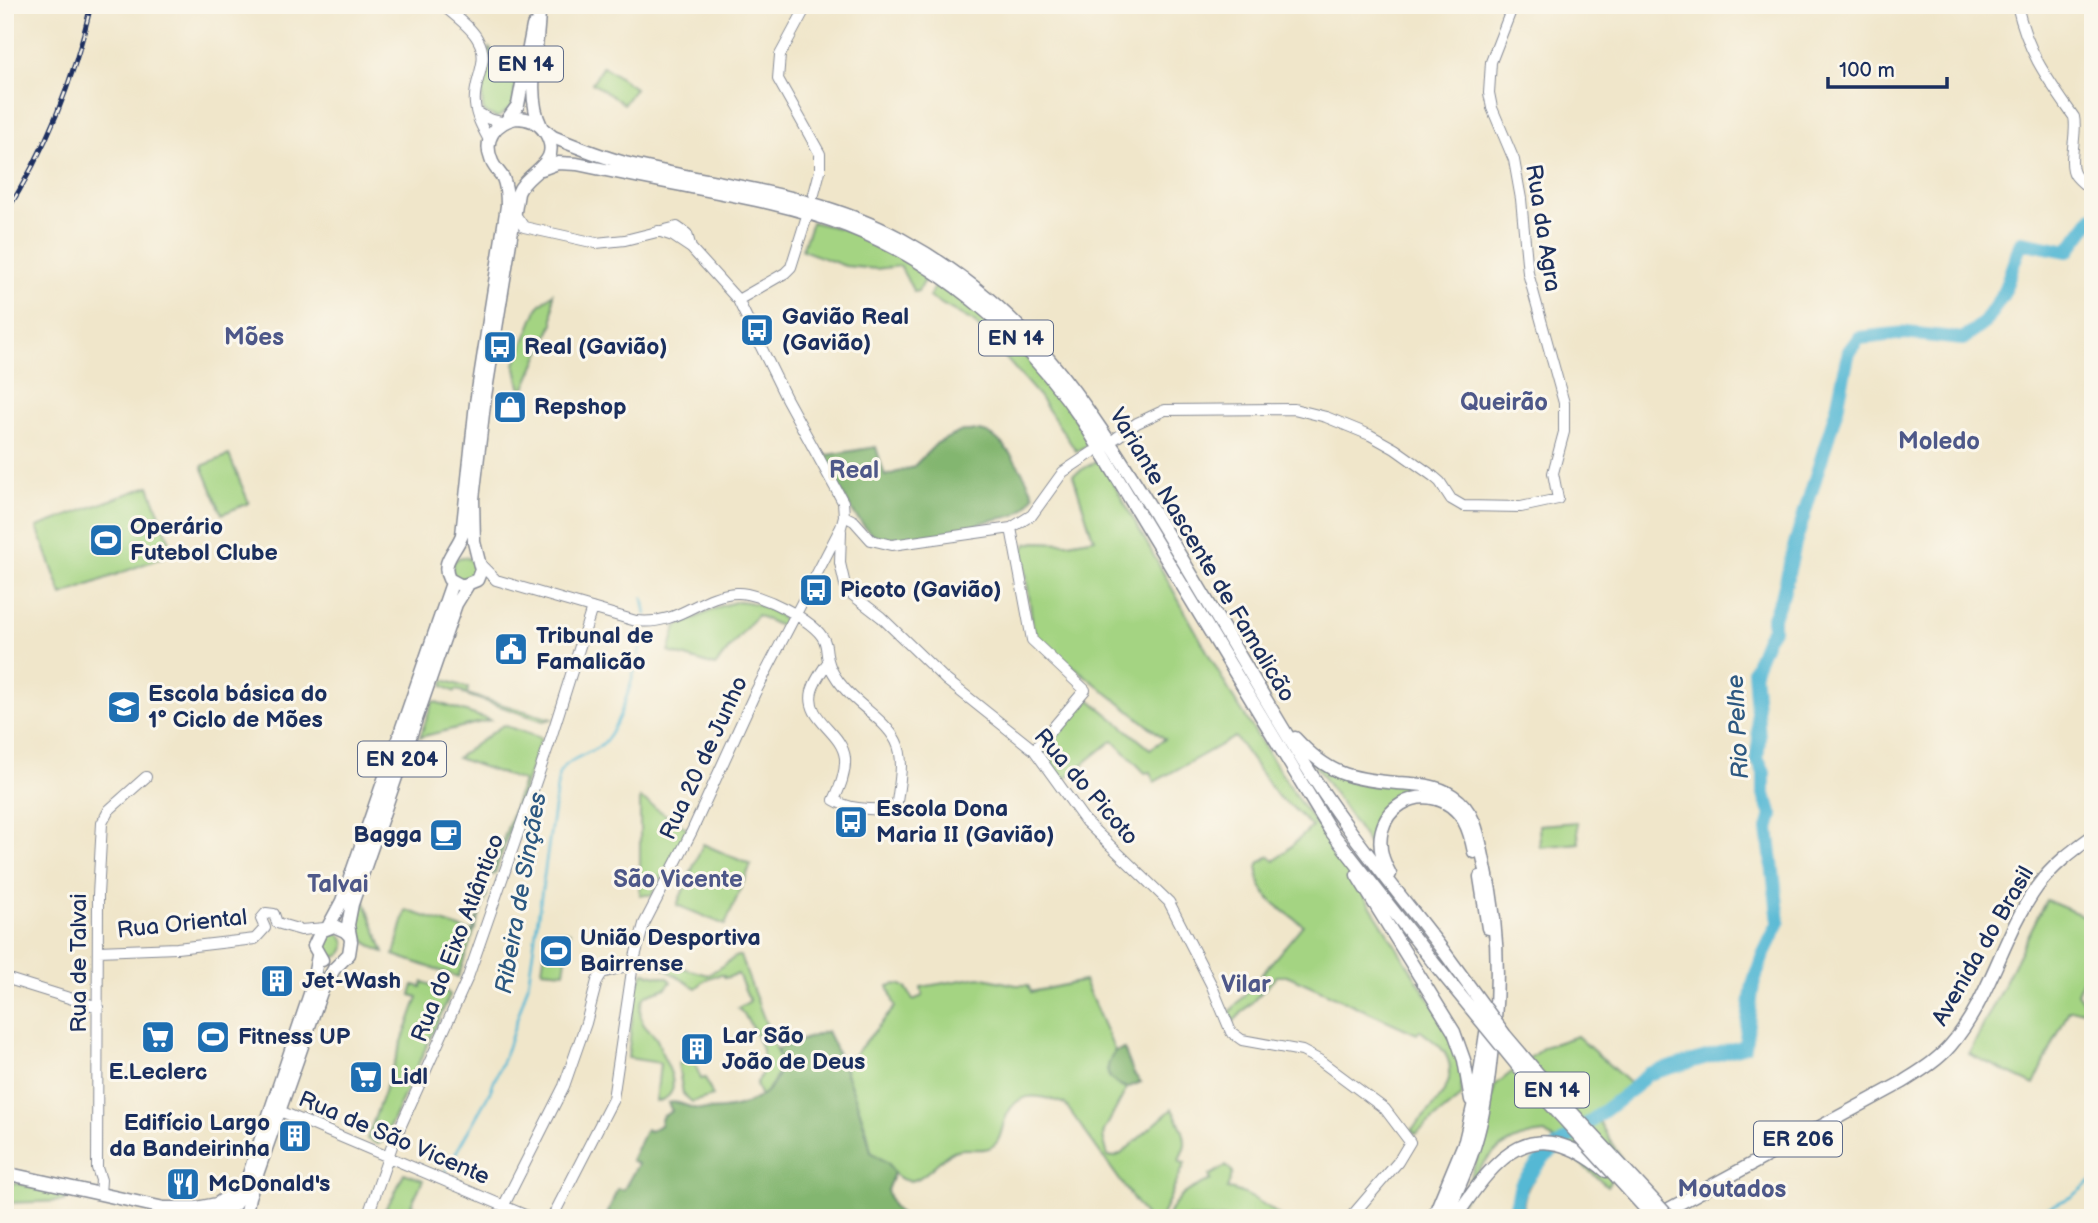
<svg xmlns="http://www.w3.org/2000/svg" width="2098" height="1223" font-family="'Balsamiq Sans',sans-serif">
  <rect width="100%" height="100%" fill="#fbf7ec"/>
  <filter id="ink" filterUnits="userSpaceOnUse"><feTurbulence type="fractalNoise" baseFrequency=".0143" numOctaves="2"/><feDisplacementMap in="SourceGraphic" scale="14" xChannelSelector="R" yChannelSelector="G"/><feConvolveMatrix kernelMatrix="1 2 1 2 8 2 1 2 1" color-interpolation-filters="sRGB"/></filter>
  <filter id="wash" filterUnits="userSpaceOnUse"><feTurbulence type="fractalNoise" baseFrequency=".00686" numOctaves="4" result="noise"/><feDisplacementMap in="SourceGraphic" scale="28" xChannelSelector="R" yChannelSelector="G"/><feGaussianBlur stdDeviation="1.57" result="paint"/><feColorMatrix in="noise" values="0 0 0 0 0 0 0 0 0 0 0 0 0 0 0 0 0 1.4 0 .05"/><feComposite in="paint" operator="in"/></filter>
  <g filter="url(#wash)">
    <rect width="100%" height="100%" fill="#f0e6ca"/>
    <path fill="#a4d482" stroke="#608270" stroke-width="2" d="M489,48l10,8 4,-6 16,11 -6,45 -16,12 -13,-6c-7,-19 7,-43 5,-64z
      M603,66l32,22 -11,16 -32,-21z
      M812,222l31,7 18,7 69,37 -12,18 -4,1 -14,-26 -24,3 -31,-3 -43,-16z
      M939,280l54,42 62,66 36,56 -15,7 -37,-55 -65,-74 -45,-25z
      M553,293v31l-31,71 -7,-31 23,-57z
      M229,455l20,48 -27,11 -20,-48z
      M1100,459l132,237 67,105 33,44 118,187 10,28 2,36 -46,38 -5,-4c20,-21 56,-52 30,-82 -6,-7 -15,-12 -21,-18l-3,4 -128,-58h-12l-44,46 -3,-10 73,-87c-23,-18 -48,-28 -45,-61l11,-8 6,5 37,-34 -20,-20 -13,-9 -44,-61 -81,45 -4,-10 -5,1 -32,-33 -51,41 -19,-28 45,-55 62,51 15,-10 -131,-104 -11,-84 4,-7 9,-2 32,1 27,-5 -4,-6 -18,-57z
      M149,486l25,67 -112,42 -25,-68z
      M452 568a11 11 0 1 1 22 0a11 11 0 1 1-22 0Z
      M739,601c15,1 36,8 45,20l-2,6 -25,-12 -42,51 -46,-14 7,-25 45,-21z
      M444,680l24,8 -1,6 84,25 -8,2 -80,-27 1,-2 -8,-2 -1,2 -12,-6z
      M433,701l57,19 -70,17z
      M503,725l38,13 -46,135 -4,3 32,-95 -66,-23z
      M1312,761l120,30c-25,2 -51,12 -56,40 -2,8 0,16 0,23z
      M640,798l48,31 -36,66h-12z
      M1577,822l2,21 -39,4 -1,-22z
      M703,844l48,21 -26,60 -48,-20z
      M486,891l1,4 -29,82 -64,-22 12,-45 66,22z
      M364,900l20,52c-27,-9 -29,-28 -20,-52z
      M2046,900l47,20v35l-16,38 8,12 -3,5h-13l-35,75 -65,-31z
      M548,929l22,3 -6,40 -22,-2z
      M321 945a12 12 0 1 1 24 0a12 12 0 1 1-24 0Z
      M737,956h3l39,102c2,17 -7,27 -18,39l-5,-13c4,-6 7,-12 8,-20 0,-18 -14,-44 -26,-56l12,-7 -12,-27 -13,4 -2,-3c-11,-1 -19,6 -27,13l-38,-23v-4l50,14z
      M644,973l24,5 3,4 -5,6 -20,7c-6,8 -7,17 -4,26 3,8 10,11 14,17 4,6 5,14 8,20 9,17 17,38 -8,44l4,-39 -32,-5 7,-69z
      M979,977l37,8h12l3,7 53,-11 31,70 -8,19 9,14 11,4 -23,43 -1,6 5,19 7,1 6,-3 51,-45c5,10 14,23 13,35 -1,6 -5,12 -6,18l6,1 -24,55h-14l-82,-114c-28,-11 -50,-14 -61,18 -2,6 -3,15 -7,20 -10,13 -27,4 -40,8 -21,5 -39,48 -63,23 -3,-2 -3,-6 -5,-9 -5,-4 -13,-8 -18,-12l-4,-21 -23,-64 51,-60 -7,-21c14,-5 19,1 25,14l10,-4 -2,-9z
      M423,982l22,8 5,5 -67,146 -5,3 -11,-5 51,-142 -7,-2 3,-10 7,2z
      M1577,1036l60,54 -39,30 24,40 -15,26 -62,-53c-31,3 -56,17 -71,45l3,2 -16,23 17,-47 17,-71 49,-38z
      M693,1059l8,20 4,-1 8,18 -21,6 -9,-8 -5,-30z
      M1226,1166l7,6 -6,17c16,1 43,18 55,29h-115c8,-22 23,-29 44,-38l-2,-4z
      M404,1173l19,7 -12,25 30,13h-62l14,-21z
      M5,1181l62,14 -2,6 -60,2z"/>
    <path fill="#83b670" stroke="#4f7267" stroke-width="2" d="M962,431c6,0 15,-1 22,1 20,5 42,44 50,63 -14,25 -22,20 -46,26 -7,2 -14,5 -21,8l-1,3 -80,8 -16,-7 -16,-19 -32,-58 54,-9 9,29 28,-9 24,-24z
      M827,1031c19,39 35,79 44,121l18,12 5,9 -7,17 5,15 12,13h-298l11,-29h7l14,-25 -7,-4 15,-31 4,2 10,-6 2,-8 10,-6 -4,-8c12,-3 19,5 31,6 30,3 70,-5 80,-38 2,-6 -1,-15 -2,-22z
      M1124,1049l10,25 7,8 -14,6c-23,-8 -24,-18 -12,-37z
      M1560,1146c-18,25 -41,39 -36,72h-15c4,-21 15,-54 35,-66 4,-2 11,-4 16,-6z"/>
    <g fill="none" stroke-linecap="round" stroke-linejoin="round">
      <path stroke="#55b8d4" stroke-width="2.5" d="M643,598l3,17
        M444,1174l45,-80 19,-47 20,-62 31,-212c10,-15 27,-18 41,-27 21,-15 38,-87 44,-113
        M2026,1218l47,-22 20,-16"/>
      <path stroke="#55b8d4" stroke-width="14" d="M1513,1218l8,-33 22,-27 87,-67 18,-17 97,-28 8,-62 10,-29 16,-33 -11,-93 4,-14 -8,-20v-23l-7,-13 2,-20 -5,-69 13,-32 6,-9v-12l10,-23 12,-50 42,-136 12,-57 10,-13 47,-5 57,6 22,-17 18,-28 18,-52 47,9 25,-34"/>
    </g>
  </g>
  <g filter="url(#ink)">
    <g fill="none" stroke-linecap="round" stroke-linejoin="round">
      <g stroke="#868a94" stroke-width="12">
        <path id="tertiary" d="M443,5c11,11 28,21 35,35 13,22 -6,41 -3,64 1,13 8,25 14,36
          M807,5l-27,50 -2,24 42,75v17l-6,23
          M2017,5c11,48 29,72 57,112 4,17 -7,45 1,58 4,6 13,12 18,17
          M477,112l12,7 13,3
          M514,213l10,14 72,16 29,-3 52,-13 10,7 4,14
          M738,300l47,-27 6,-6 15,-48
          M1116,438l21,-15 28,-13 129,-1 32,8 44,18 25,14 38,27 7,6 11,17 12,7 58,1 37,-8 -5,-26 11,-41v-29l-36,-130 -7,-74 -7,-39 -22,-52 -3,-15 2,-31 21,-54 -53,-3
          M844,516l10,5 17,19 21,5 119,-17 21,-13 31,-43 30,-20
          M1011,528l21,112 53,50 -51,60
          M841,531l-1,32 5,22 5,8 31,24 64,62 89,71 52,72 83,80 42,82 20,48 11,8 60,11 17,9 66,49 25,33 -12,20 -48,56
          M481,565l15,15 140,41c45,5 63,-27 101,-28 21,-1 78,27 87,47 3,6 2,13 4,20 2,9 10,21 16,28 15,18 41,32 52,53 10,19 2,48 0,69 -21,-1 -44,1 -62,-10 6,-13 12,-27 11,-42 -3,-27 -40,-38 -33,-67 3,-11 10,-20 16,-29
          M277,923l24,7 24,-2
          M265,928l-4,-9 5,-6 8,1 3,9
          M98,951l79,-3 78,-9 10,-11
          M5,978l93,29
          M280,1111l252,107
          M100,1194l1,-14 -4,-12 1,-273 4,-72 7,-13 37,-33
          M504,1205l60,-119 22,-63 11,-42 5,-8 31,-9
          M367,1218l26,-75 75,-166 81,-233 43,-136
          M552,1218l61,-119 20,-135 11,-40 48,-93 63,-138 86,-166 3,-11 -1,-14 -57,-104 -48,-98 -47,-52 -18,-12 -15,-5"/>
      </g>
      <g stroke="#868a94" stroke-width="15">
        <path id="primary" d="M539,5c1,37 -15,88 2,121
          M516,118c12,0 22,3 29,14 20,32 -19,39 -27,61l-33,203 -12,103 1,43 7,28 -4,10 -15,6 -13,-7c-9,-17 7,-28 13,-44l14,-132 31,-197c0,-9 0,-19 -4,-28 -4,-7 -10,-11 -12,-19 -8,-20 5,-37 25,-41z
          M507,120l11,-15 15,-79
          M328,927l14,-26 110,-318
          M322,960l-8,-14 7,-15 13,-5 11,5 4,4
          M5,1173l159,35h32l20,9
          M197,1208l20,-4 25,-18
          M218,1216l17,-12 9,-15 67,-198 7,-35
          M1656,1216l247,-134c17,-11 34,-21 47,-36 40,-46 52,-110 87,-159 15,-21 35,-36 56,-51
          M245,1218l4,-21 72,-205 13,-23 15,-15 2,-13 -3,-16 4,-21 104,-300 11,-18"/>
      </g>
      <g stroke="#868a94" stroke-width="15">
        <path id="trunk" d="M544,130l9,7c24,10 47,19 72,26 93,23 190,29 276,76 127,69 182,159 255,277 49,80 96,162 145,242 42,69 94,130 144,195
          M542,169l16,-6 19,1c38,8 77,16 115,23 53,10 106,20 155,39 98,39 177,109 236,195l247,409 103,132
          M1295,738c33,36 54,41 102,45 20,1 40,2 56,13 24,16 26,44 32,70 15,64 15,125 6,190 -3,30 -7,59 -16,88 -8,26 -19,50 -30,74
          M1390,874c-37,-64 43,-105 74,-53 5,9 8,21 10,31
          M1357,875l97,157 10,28 7,40
          M1480,877l8,51
          M1433,1218l32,-77 13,-55 10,-66
          M1455,1218c43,-64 77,-107 151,-47"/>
      </g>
      <use href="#tertiary" stroke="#fff" stroke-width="10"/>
      <use href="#primary" stroke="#fff" stroke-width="12"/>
      <use href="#trunk" stroke="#fff" stroke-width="12"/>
      <g stroke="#1b2f5e" stroke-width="5">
        <path id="rail" d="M5,214c41,-64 69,-135 86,-209"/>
      </g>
      <use href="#rail" stroke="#fbf7ec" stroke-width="2.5" stroke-dasharray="8" stroke-linecap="butt"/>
      <g stroke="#868a94" stroke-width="15" stroke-linecap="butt">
        <path id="trunk-bridge" d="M1445,953l60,82 51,60 114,123
          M1433,962l107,131 114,125"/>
      </g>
      <use href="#trunk-bridge" stroke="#fff" stroke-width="12"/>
    </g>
  </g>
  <defs>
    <g id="bus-square" transform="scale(1.75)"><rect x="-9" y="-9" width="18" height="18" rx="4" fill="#1f6fb2" stroke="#fbf7ec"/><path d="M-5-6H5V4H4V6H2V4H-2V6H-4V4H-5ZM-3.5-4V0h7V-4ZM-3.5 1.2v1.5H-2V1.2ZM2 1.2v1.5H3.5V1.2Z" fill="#fff"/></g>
    <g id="shop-square" transform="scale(1.75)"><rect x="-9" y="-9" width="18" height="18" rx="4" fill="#1f6fb2" stroke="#fbf7ec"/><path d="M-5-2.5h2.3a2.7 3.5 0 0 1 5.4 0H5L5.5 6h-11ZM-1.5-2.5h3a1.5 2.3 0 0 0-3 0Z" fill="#fff"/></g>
    <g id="stadium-square" transform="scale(1.75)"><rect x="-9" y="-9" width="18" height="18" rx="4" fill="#1f6fb2" stroke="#fbf7ec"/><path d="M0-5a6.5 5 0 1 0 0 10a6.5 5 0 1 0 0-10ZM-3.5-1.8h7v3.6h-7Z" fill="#fff"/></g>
    <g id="civic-square" transform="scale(1.75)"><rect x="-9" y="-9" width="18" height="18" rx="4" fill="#1f6fb2" stroke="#fbf7ec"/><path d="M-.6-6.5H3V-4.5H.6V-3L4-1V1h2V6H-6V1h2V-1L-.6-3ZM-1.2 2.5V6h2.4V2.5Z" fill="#fff"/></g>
    <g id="school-square" transform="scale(1.75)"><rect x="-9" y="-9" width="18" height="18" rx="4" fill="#1f6fb2" stroke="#fbf7ec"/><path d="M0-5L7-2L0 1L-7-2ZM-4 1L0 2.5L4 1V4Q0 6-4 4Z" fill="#fff"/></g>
    <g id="cafe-square" transform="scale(1.75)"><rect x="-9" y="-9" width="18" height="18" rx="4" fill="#1f6fb2" stroke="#fbf7ec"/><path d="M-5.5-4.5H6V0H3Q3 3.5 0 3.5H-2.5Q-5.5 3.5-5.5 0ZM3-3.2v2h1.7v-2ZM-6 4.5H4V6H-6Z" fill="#fff"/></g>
    <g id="building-square" transform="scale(1.75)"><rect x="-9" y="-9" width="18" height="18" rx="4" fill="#1f6fb2" stroke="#fbf7ec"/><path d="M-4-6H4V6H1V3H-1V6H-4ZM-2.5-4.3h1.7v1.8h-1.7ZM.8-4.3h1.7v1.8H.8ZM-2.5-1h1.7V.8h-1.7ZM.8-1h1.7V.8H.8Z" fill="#fff"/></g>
    <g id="supermarket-square" transform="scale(1.75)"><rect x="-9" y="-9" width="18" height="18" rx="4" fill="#1f6fb2" stroke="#fbf7ec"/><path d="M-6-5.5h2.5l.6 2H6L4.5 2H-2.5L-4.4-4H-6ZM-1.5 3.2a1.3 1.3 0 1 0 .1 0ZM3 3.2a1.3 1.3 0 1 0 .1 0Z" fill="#fff"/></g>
    <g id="restaurant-square" transform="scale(1.75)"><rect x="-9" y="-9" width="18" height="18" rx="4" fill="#1f6fb2" stroke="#fbf7ec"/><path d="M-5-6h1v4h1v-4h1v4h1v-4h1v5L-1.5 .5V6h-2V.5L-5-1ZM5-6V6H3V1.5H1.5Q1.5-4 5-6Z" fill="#fff"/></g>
  </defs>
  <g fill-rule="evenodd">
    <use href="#bus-square" x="757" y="330"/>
    <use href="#bus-square" x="500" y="347"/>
    <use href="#shop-square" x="510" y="407"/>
    <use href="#stadium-square" x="106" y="540"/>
    <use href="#bus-square" x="816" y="590"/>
    <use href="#civic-square" x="511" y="649"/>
    <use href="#school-square" x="124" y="707"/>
    <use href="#bus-square" x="851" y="822"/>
    <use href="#cafe-square" x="446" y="835"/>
    <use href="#stadium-square" x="556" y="951"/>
    <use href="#building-square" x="277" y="981"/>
    <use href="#supermarket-square" x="158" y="1037"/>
    <use href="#stadium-square" x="213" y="1037"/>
    <use href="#building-square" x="697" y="1049"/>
    <use href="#supermarket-square" x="366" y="1077"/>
    <use href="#building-square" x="295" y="1136"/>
    <use href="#restaurant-square" x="183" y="1184"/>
  </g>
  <g text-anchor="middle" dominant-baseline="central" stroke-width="6" stroke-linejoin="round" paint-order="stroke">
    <g fill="#fbf7ec" stroke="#5e6b89" stroke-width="2">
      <rect x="489" y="46.5" width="74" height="35" rx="5"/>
      <rect x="979" y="320.5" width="74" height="35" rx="5"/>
      <rect x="358" y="741.5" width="88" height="35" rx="5"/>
      <rect x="1515" y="1072.5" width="74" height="35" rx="5"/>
      <rect x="1754" y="1121.5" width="88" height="35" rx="5"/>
    </g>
    <g font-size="21" font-weight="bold" fill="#1b2f5e">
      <text x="526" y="64">EN 14</text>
      <text x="1016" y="338">EN 14</text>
      <text x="402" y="759">EN 204</text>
      <text x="1552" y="1090">EN 14</text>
      <text x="1798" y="1139">ER 206</text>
    </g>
    <g font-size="23" fill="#1b2f5e" stroke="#fbf7ec">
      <text transform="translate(1543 228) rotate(81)">Rua da Agra</text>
      <text transform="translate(1202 555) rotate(59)">Variante Nascente de Famalicão</text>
      <text transform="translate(704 758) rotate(-65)">Rua 20 de Junho</text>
      <text transform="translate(1086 787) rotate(49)">Rua do Picoto</text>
      <text transform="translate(182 924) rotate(-6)">Rua Oriental</text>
      <text transform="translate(458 938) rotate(-69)">Rua do Eixo Atlântico</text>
      <text transform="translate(1983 946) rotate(-60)">Avenida do Brasil</text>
      <text transform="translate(79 963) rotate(-90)">Rua de Talvai</text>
      <text transform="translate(394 1138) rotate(23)">Rua de São Vicente</text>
    </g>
    <g font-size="23" font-weight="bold" fill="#1b2f5e" stroke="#fbf7ec" text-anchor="start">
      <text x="782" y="317">Gavião Real<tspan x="782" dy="26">(Gavião)</tspan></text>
      <text x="524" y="347">Real (Gavião)</text>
      <text x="534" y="407">Repshop</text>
      <text x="130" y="527">Operário<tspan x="130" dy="26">Futebol Clube</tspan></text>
      <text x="840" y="590">Picoto (Gavião)</text>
      <text x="536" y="636">Tribunal de<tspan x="536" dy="26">Famalicão</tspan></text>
      <text x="148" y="694">Escola básica do<tspan x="148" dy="26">1º Ciclo de Mões</tspan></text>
      <text x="876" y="809">Escola Dona<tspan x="876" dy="26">Maria II (Gavião)</tspan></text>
      <text x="422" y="835" text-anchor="end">Bagga</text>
      <text x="580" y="938">União Desportiva<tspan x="580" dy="26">Bairrense</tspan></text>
      <text x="302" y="981">Jet-Wash</text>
      <text x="722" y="1036">Lar São<tspan x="722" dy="26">João de Deus</tspan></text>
      <text x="238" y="1037">Fitness UP</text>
      <text x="158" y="1072" text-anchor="middle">E.Leclerc</text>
      <text x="390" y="1077">Lidl</text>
      <text x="270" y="1123" text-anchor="end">Edifício Largo<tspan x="270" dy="26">da Bandeirinha</tspan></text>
      <text x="208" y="1184">McDonald's</text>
    </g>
    <g font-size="24" font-weight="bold" fill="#4e5889" stroke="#fbf7ec">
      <text x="254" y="337">Mões</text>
      <text x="1504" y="402">Queirão</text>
      <text x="1939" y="441">Moledo</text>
      <text x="854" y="470">Real</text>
      <text x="678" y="879">São Vicente</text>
      <text x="338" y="884">Talvai</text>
      <text x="1246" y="984">Vilar</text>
      <text x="1732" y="1189">Moutados</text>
    </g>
    <g font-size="24" font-style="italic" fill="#2c5881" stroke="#fbf7ec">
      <text transform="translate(1738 727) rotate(-93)">Rio Pelhe</text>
      <text transform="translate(521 893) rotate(-80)">Ribeira de Sinçães</text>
    </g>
  </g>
  <rect width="2098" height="1223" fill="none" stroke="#fbf7ec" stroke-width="28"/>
  <path d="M1828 77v10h119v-10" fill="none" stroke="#1b2f5e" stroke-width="3.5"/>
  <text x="1839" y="77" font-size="21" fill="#1b2f5e" stroke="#fbf7ec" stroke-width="5" paint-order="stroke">100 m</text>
</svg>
